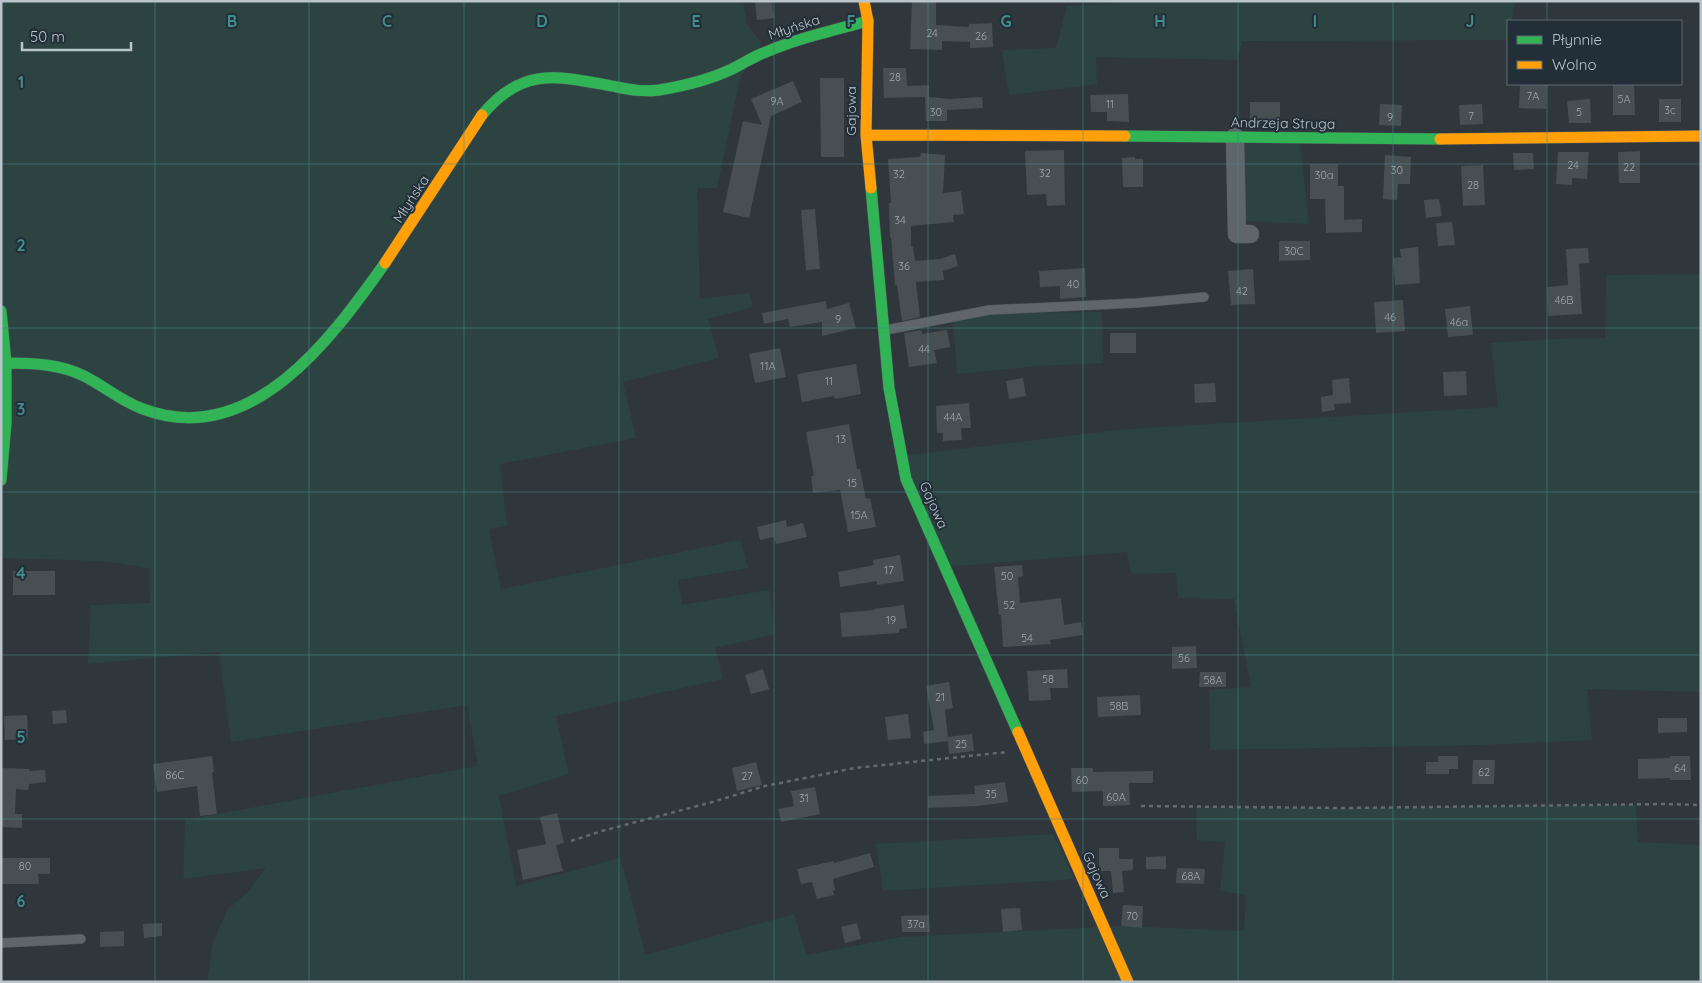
<svg xmlns="http://www.w3.org/2000/svg" width="1702" height="983" font-family="Quicksand,sans-serif">
  <rect width="100%" height="100%" fill="#2f373c"/>
  <path fill="#2c4342" d="M1,1h742l4,23 15,20 -22,34 -23,110h-20l3,111 50,-6 3,14 -45,12 11,39 -96,24 13,56 -136,26 7,62 -18,3 12,60 239,-49 8,28 -70,12 4,25 87,-15 6,44 -60,14 8,31 -167,37 13,58 -70,22 17,90 104,-28 14,49 11,48 149,-41 13,41 94,-18 220,-11 123,5 2,-36 -26,-4 5,-49 -28,-2 -1,-33 149,1 291,-3 2,37 63,3v137h-1494l6,-40 14,-32 21,-18 18,-24 -83,11 2,-59 293,-54 -11,-61 -236,37 -12,-90 -131,12 3,-59 59,-2 -1,-35 -47,-7 -101,-3z
    M1143,1h371l-2,20h-4v19l-265,1 -7,19 -140,-3 1,27 -88,11 -7,-45 54,-2 11,-42z
    M1300,143l9,81 -66,-3 -2,-77z
    M1701,274v418l-114,-3 5,51 -111,5 -271,5 -1,-60 42,-3 -17,-88 -56,-1 -2,-25 -45,1 -4,-22 -182,15 -43,-111 225,-27 371,-22 -7,-64 80,-5h34l1,-63z
    M1102,312l1,51 -64,3 -82,8 -4,-53 38,-8z
    M1053,834l21,45 -191,12 -7,-47z"/>
  <path fill="#484f53" d="M755,1h17l2,17 -17,2z
    M912,1h24v24l33,2v-3l23,-1 1,24 -23,1v-6l-28,-1v9l-32,-1z
    M883,68h23l1,18 22,-1v12l21,2 32,-2 1,11 -36,2v11h-21l-1,-24 -41,1z
    M820,78h24v79h-23z
    M793,81l9,21 -31,14 -22,102 -26,-6 20,-91 19,4 -11,-26z
    M1520,84h27l-1,25 -27,-1z
    M1613,84h21l1,31h-22z
    M1128,94l1,28 -22,-1v-9h-16l-1,-17z
    M1590,99l1,24h-22l-2,-22z
    M1659,99h22v23h-22z
    M1250,102h30v22h-30z
    M1380,104l22,1 -1,21 -22,-1z
    M1482,104l1,20 -23,1 -1,-20z
    M1064,150l1,55 -18,1 -1,-12 -19,1 -2,-44z
    M1640,151v32h-21l-1,-31z
    M1558,152h31l-2,27 -15,-1v7l-16,-1z
    M921,153l24,2 -2,38 18,-2 3,23 -11,1 1,7 -43,4v21h2l2,14 25,-2 15,-5 3,12 -15,5 1,9 -28,2 4,35 -18,4 -5,-36h-2l-4,-48h-1l-1,-34h2l-3,-44 32,-2z
    M1513,153h20l1,16 -20,1z
    M1385,155l26,2 -1,27h-12l-1,16 -14,-1z
    M1135,157v2h8v28h-20l-1,-29z
    M1310,164h28v22h6v34l18,-1v13l-36,1 -1,-34h-15z
    M1483,165l2,40 -22,1 -2,-40z
    M1439,199l3,17 -16,2 -2,-18z
    M815,209l5,60 -14,1 -5,-60z
    M1452,222l3,23 -17,1 -2,-23z
    M1279,241h31v19l-31,1z
    M1418,247l2,36 -25,2 -2,-27 8,-1 -1,-8z
    M1588,248l1,15 -10,1 3,50 -34,2 -1,-29 21,-2 -2,-36z
    M1085,268l1,29 -26,2v-13l-20,1 -1,-16z
    M1253,269l2,35 -24,1 -3,-34z
    M1403,300l2,31 -29,2 -2,-31z
    M826,301l1,8 22,-6 7,25 -34,8v-14l-32,5 -2,-8 -24,5 -2,-11z
    M1470,306l3,29 -25,2 -3,-28z
    M921,330l1,4 25,-4 3,17 -16,3 3,13 -28,4 -5,-34z
    M1110,333h26v20h-26z
    M780,348l6,29 -31,6 -6,-29z
    M856,364l5,30 -26,5 -1,-3 -32,6 -5,-28z
    M1466,371l1,24 -23,1 -1,-24z
    M1023,378l3,18 -17,3 -3,-18z
    M1349,378l2,25 -17,1 1,6 -13,2 -1,-15 12,-2 -1,-15z
    M1215,383l1,19 -21,1 -1,-19z
    M969,403l2,25h-10l1,12 -19,1v-8h-6l-1,-27z
    M849,424l8,45h3l6,30 4,-1 6,29 -28,5 -8,-42 -27,3 -2,-17h3l-8,-44z
    M786,520l1,7 16,-4 4,14 -31,7 -2,-7 -14,3 -3,-13z
    M900,555l4,26 -27,4v-4l-37,6 -2,-15 36,-7 -1,-5z
    M1022,565l1,11 -5,1 2,26 41,-5 3,27 17,-3 2,13 -33,5 1,4 -48,3 -2,-32h-2l-5,-48z
    M13,571h42v24h-42z
    M904,605l3,23 -8,1v4l-57,4 -2,-24 34,-3v-1z
    M1196,646l1,22 -25,1v-22z
    M763,669l6,20 -18,5 -6,-19z
    M1067,669l1,19h-18l1,12 -22,1 -2,-30z
    M1200,672h26v15h-27z
    M949,682l4,26 -8,2 3,27 24,-3 2,17 -25,3 -1,-13 -24,3 -1,-12 11,-2 -8,-44z
    M1140,695l1,20 -43,2 -1,-20z
    M66,710l1,13 -14,1 -1,-13z
    M908,714l3,24 -23,2 -3,-23z
    M27,715l1,24 -23,1 -1,-24z
    M1658,718h29v14l-29,1z
    M212,756l2,16 -2,1 5,41 -17,2 -3,-30 -40,6 -4,-28z
    M1438,756h20v13h-9v5h-23v-12h12z
    M1670,756h20l1,24h-21v-2l-32,1v-20l32,-1z
    M1473,760h22l-1,24h-22z
    M756,762l6,23 -25,6 -5,-23z
    M1,768l28,1v2l16,-1 1,12 -17,2 -1,6 -12,-1 -1,25h7v14l-21,-1z
    M1071,768h22v4l60,-1v12h-24l1,22 -27,1v-15l-31,1z
    M1005,782l3,20 -30,4 -50,2v-12l47,-2 -1,-8z
    M815,787l5,27 -39,8 -3,-13 16,-3 -3,-15z
    M557,813l7,30 -8,2 7,26 -40,9 -6,-30 29,-6 -6,-27z
    M1099,848h20v11h14v11l-11,1 2,21 -11,1 -2,-22h-12z
    M870,853l4,14 -41,12 2,11h-2l1,5 -17,4 -5,-17 -11,2 -4,-15 37,-8v2z
    M1166,856v13h-20v-12z
    M1,858h49v16h-12l1,10h-38z
    M1177,868l28,1 -1,15 -28,-1z
    M1123,905l20,1 -1,22 -21,-2z
    M1020,908l2,22 -19,2 -2,-23z
    M929,915l1,17h-28l-1,-16z
    M162,923v13l-18,2 -1,-14z
    M857,923l4,16 -16,4 -4,-16z
    M124,931v15l-24,1v-15z"/>
  <g fill="none" stroke-linecap="round" stroke-linejoin="round">
    <g stroke="#4d5357" stroke-width="10">
      <path id="lane" d="M886,330l103,-20 148,-7 67,-6
        M1,943l80,-4"/>
    </g>
    <g stroke="#4d5357" stroke-width="19">
      <path id="street" d="M1235,137l2,97h13"/>
    </g>
    <g stroke="#4d5357" stroke-width="12">
      <path id="fast" d="M482,115c42,-51 79,-38 135,-28 15,3 27,5 42,3 25,-4 50,-10 73,-21 11,-5 22,-13 34,-17 33,-14 68,-22 102,-31
        M1125,136l315,3
        M871,188l18,200 17,91 112,253
        M1,311l5,52v60l-5,57
        M6,363c26,0 54,1 78,13 20,10 37,25 59,33 108,41 189,-71 242,-146"/>
    </g>
    <g stroke="#4d5357" stroke-width="12">
      <path id="slow" d="M864,1l4,20 -2,114 5,53
        M866,135l259,1
        M1440,139l261,-3
        M385,263l97,-148
        M1018,732l110,250"/>
    </g>
    <path stroke="#63696e" stroke-width="2.5" stroke-dasharray="4 4" stroke-linecap="butt" d="M1141,806l204,2 321,-4 35,1
      M571,841l31,-10 107,-28 56,-17 90,-18 152,-16"/>
    <use href="#lane" stroke="#5f656a" stroke-width="9"/>
    <use href="#street" stroke="#5f656a" stroke-width="18"/>
    <use href="#fast" stroke="#30b455" stroke-width="11"/>
    <use href="#slow" stroke="#ff9f0a" stroke-width="11"/>
  </g>
  <path fill="none" stroke="#428d8a" stroke-width="1" stroke-opacity="0.55" d="M155,1v981M309,1v981M464,1v981M619,1v981M774,1v981M928,1v981M1083,1v981M1238,1v981M1393,1v981M1547,1v20M1547,84v898M1,164h1700M1,328h1700M1,492h1700M1,655h1700M1,819h1700"/>
  <g text-anchor="middle" dominant-baseline="central" stroke-width="4" stroke-linejoin="round" paint-order="stroke">
    <g font-size="11" fill="#9ea7ae">
      <text x="932" y="33">24</text>
      <text x="981" y="36">26</text>
      <text x="895" y="77">28</text>
      <text x="1533" y="96">7A</text>
      <text x="1624" y="99">5A</text>
      <text x="777" y="101">9A</text>
      <text x="1110" y="104">11</text>
      <text x="1670" y="110">3c</text>
      <text x="936" y="112">30</text>
      <text x="1579" y="112">5</text>
      <text x="1471" y="116">7</text>
      <text x="1390" y="117">9</text>
      <text x="1573" y="165">24</text>
      <text x="1629" y="167">22</text>
      <text x="1397" y="170">30</text>
      <text x="1045" y="173">32</text>
      <text x="899" y="174">32</text>
      <text x="1324" y="175">30a</text>
      <text x="1473" y="185">28</text>
      <text x="900" y="220">34</text>
      <text x="1294" y="251">30C</text>
      <text x="904" y="266">36</text>
      <text x="1073" y="284">40</text>
      <text x="1242" y="291">42</text>
      <text x="1564" y="300">46B</text>
      <text x="1390" y="317">46</text>
      <text x="838" y="319">9</text>
      <text x="1459" y="322">46a</text>
      <text x="924" y="349">44</text>
      <text x="768" y="366">11A</text>
      <text x="829" y="381">11</text>
      <text x="953" y="417">44A</text>
      <text x="841" y="439">13</text>
      <text x="852" y="483">15</text>
      <text x="859" y="515">15A</text>
      <text x="889" y="570">17</text>
      <text x="1007" y="576">50</text>
      <text x="1009" y="605">52</text>
      <text x="891" y="620">19</text>
      <text x="1027" y="638">54</text>
      <text x="1184" y="658">56</text>
      <text x="1048" y="679">58</text>
      <text x="1213" y="680">58A</text>
      <text x="940" y="697">21</text>
      <text x="1119" y="706">58B</text>
      <text x="961" y="744">25</text>
      <text x="1680" y="768">64</text>
      <text x="1484" y="772">62</text>
      <text x="175" y="775">86C</text>
      <text x="747" y="776">27</text>
      <text x="1082" y="780">60</text>
      <text x="991" y="794">35</text>
      <text x="1116" y="797">60A</text>
      <text x="804" y="798">31</text>
      <text x="25" y="866">80</text>
      <text x="1191" y="876">68A</text>
      <text x="1132" y="916">70</text>
      <text x="916" y="924">37a</text>
    </g>
    <g font-size="14" fill="#bac4cc" stroke="#222e38">
      <text transform="translate(794 27) rotate(-18)">Młyńska</text>
      <text transform="translate(851 111) rotate(-90)">Gajowa</text>
      <text transform="translate(1283 123) rotate(1)">Andrzeja Struga</text>
      <text transform="translate(411 199) rotate(-57)">Młyńska</text>
      <text transform="translate(934 505) rotate(66)">Gajowa</text>
      <text transform="translate(1097 875) rotate(66)">Gajowa</text>
    </g>
  </g>
  <g font-size="16" text-anchor="middle" font-weight="bold" fill="#428d8a" stroke="#222e38" stroke-width="4" stroke-linejoin="round" paint-order="stroke">
    <text x="232" y="27">B</text>
    <text x="387" y="27">C</text>
    <text x="542" y="27">D</text>
    <text x="696" y="27">E</text>
    <text x="851" y="27">F</text>
    <text x="1006" y="27">G</text>
    <text x="1160" y="27">H</text>
    <text x="1315" y="27">I</text>
    <text x="1470" y="27">J</text>
    <text x="21" y="88">1</text>
    <text x="21" y="251">2</text>
    <text x="21" y="415">3</text>
    <text x="21" y="579">4</text>
    <text x="21" y="743">5</text>
    <text x="21" y="907">6</text>
  </g>
  <rect width="1702" height="983" fill="none" stroke="#bac4cc" stroke-width="5"/>
  <rect x="1507" y="20" width="175" height="65" fill="#222e38" stroke="#5f6a73"/>
  <rect x="1517" y="36" width="25" height="8" fill="#30b455" stroke="#5f6a73"/>
  <text x="1552" y="45" font-size="15" fill="#bac4cc">Płynnie</text>
  <rect x="1517" y="61" width="25" height="8" fill="#ff9f0a" stroke="#5f6a73"/>
  <text x="1552" y="70" font-size="15" fill="#bac4cc">Wolno</text>
  <path d="M22 42v8h109v-8" fill="none" stroke="#bac4cc" stroke-width="2.5"/>
  <text x="30" y="42" font-size="15" fill="#bac4cc" stroke="#222e38" stroke-width="4" paint-order="stroke">50 m</text>
</svg>
